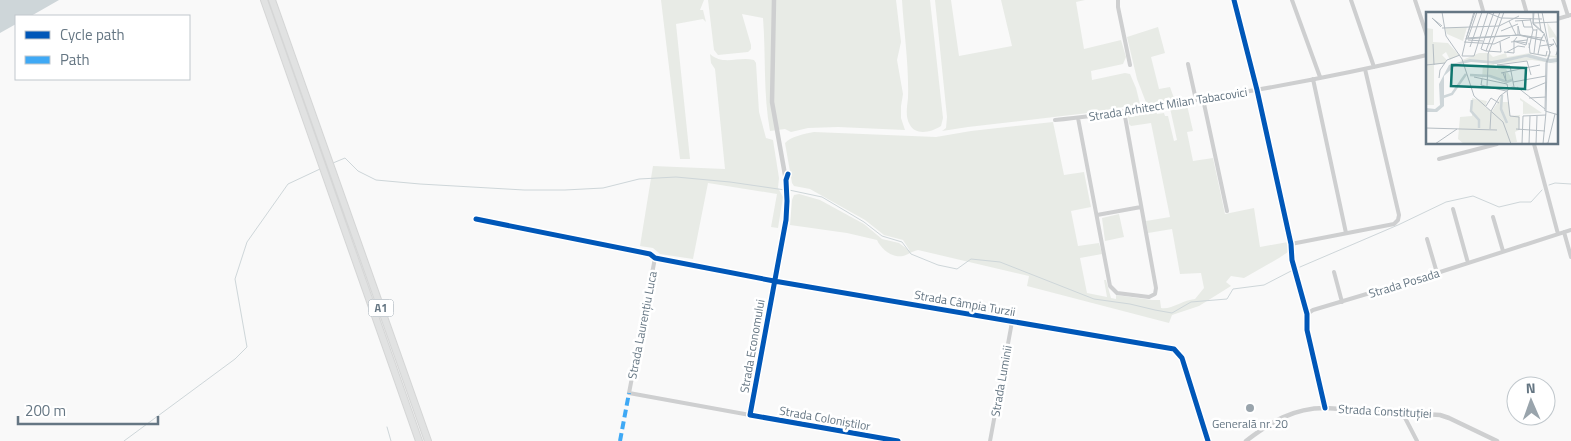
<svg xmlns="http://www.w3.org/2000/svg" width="1571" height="441" font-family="'Titillium Web',sans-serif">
  <rect width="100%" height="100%" fill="#f9f9f9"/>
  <path fill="#e8ebe6" d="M661,0h43l-4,10h3l3,12 -3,-3 -27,5 14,135h-10z
    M708,0h188l5,42 -4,18 6,34 -2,12v12l4,12 -67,-3 -30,1 -17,4 -6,-3 -15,2c-7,-37 -4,-75 -7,-113l-21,-4 9,31v4l-3,3 -30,3 -4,-5z
    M902,0h28l13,118 -2,8c-9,6 -25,10 -31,-1 -5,-8 -3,-18 -2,-27 1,-33 -4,-65 -6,-98z
    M935,0h16l8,56 53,-10 -11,-46h84l-9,2 8,47 37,-9 5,17 -3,7 -32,7 1,9 33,-7 5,1 6,14 4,16 -52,9 -120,14 -26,4 4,-3 1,-11z
    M1158,27l7,26 -14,4 8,32 11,-2 5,14 -28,4 -10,-26 -10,-42z
    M710,54c13,12 29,2 44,6l2,3 3,49 7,26 7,2 6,38 -1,10 5,9 -5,31 -7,-1 6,-33 -69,-11 -15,76 -33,-5 -7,-6 -13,-2 13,-80 72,3 -10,-100 -4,-6z
    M1187,105l6,26 -6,1 6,29 20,-3 12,56 29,-6 6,39 28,-5v10l-9,6 -35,20 -13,-2 -5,6 5,4 -32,20 -27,9 -3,8 -142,-37 2,-10 -111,-26c-5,1 -11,5 -15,6 -11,2 -22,-7 -26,-16l-30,-7 -57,-8 2,-25 2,-5 5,-1 21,6 44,24 18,15 17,4 11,8 -7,-11 -19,-5 -19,-15 -55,-31 -16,-3 -2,-3 -7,-40c7,-7 19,-9 29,-11l122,5 35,-6 82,-9 11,53 20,-3 7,35 -20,4 7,35 21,-3 3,11 -22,4 7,35 20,4 -3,-17h2l5,18 5,1v-4l36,5h8l1,8c10,2 22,-8 34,-9l9,-11 -3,-15 -21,1 -8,-45 -24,4 -2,-12 24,-4 -19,-94 -20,3 -2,-2 -1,-8 6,-4 22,-3 1,5 7,-1 1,3h3l6,25 3,-1 -7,-32z
    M1119,214l5,23 -19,4 -3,-23z"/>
  <path fill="#ced6d9" d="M0,0h59l-28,16h-15v8l-16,9z"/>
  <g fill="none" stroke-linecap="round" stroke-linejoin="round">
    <path stroke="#ced6d9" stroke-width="1" d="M333,163l12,-5 13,13 18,9 44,4 104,6h41l38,-2 36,-9 37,-2 54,5 55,8
      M1549,185l6,-2 16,1
      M789,190l33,7 42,25 18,14 20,6 9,12 27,11 19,4 14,-10 29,3 94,37 36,5 25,6 17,3 19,-11 36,-3 6,-10 31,-4 29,-15
      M1300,267l98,-42 48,-23 27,-6 26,11 21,-5h11l11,-12
      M387,427l4,14
      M124,441l111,-82 12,-12 -12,-68 12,-37 41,-58 32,-15"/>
    <g stroke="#d5d6d6" stroke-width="8">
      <path id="motorway" d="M264,0l155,441
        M272,0l156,441"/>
    </g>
    <path stroke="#cecfd0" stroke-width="4" d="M1118,0v7l12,58
      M1234,0l23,90 34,154 1,16 15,54v16l18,78
      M1292,0l28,77
      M1351,0l23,67
      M1415,0l12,36
      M1480,0l4,14
      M1523,0l4,14
      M1563,0l5,16
      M1557,19l14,-4
      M1188,64l8,36
      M1313,79l33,154
      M1203,99l24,112
      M1078,118l32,168 7,7 32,4 6,-3 1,-6 -32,-177
      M1055,120c47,-4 93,-13 140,-20 78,-12 155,-27 232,-45
      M1534,144l24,90
      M1439,159l58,-15
      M1453,209l15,54
      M1097,215l44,-8
      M1493,217l10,34
      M476,219l174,35 5,4 119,23 400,68 8,9 26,83
      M1564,232l7,25
      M1427,239l10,34
      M1291,244l103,-20 4,-4 1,-5 -34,-146
      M655,258l-26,135 121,22
      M1334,272l8,30
      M1307,314l6,-4 124,-37 134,-43
      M1402,412l15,29
      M990,441l22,-119"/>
    <path stroke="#cecfd0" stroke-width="4.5" d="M774,0l-2,102 15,84 -1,34 -36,195 148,26
      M1246,441c25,-19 47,-33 79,-33l115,7 9,3 48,23"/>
    <use href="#motorway" stroke="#e1e2e2" stroke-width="6"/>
    <path stroke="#3fa9f5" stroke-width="4" stroke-dasharray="8 4" stroke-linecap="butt" d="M620,441l9,-48"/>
    <g stroke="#fff" stroke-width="8">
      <path id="cycleway" d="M1234,0l23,90 34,154 1,16 15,54v16l18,78
        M788,174l-2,6 1,21 -1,19 -36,195 148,26
        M476,219l174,35 5,4 119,23 400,68 8,9 26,83"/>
    </g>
    <use href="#cycleway" stroke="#0057b8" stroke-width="5"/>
  </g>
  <circle fill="#99a4ac" stroke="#fff" stroke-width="2" cx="1250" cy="408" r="5"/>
  <g text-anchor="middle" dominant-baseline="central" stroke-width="5" stroke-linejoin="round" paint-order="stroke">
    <rect fill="#fff" stroke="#939fa8" stroke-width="1" x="368.5" y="299.5" width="25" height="17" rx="4"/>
    <g font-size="11" font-weight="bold" fill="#657683">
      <text x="381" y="308">A1</text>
    </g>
    <g font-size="12" fill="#657683" stroke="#fff">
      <text transform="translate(1168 104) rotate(-9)">Strada Arhitect Milan Tabacovici</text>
      <text transform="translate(1404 283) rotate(-17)">Strada Posada</text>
      <text transform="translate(965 303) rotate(10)">Strada Câmpia Turzii</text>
      <text transform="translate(642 325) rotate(-79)">Strada Laurențiu Luca</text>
      <text transform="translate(752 346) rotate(-80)">Strada Economului</text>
      <text transform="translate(1001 381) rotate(-80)">Strada Luminii</text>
      <text transform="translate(1385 411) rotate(3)">Strada Constituției</text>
      <text transform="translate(825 418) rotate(10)">Strada Coloniștilor</text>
    </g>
    <g font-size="12" fill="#657683" stroke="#fff">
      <text x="1250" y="423">Generală nr. 20</text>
    </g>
  </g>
  <g transform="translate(1426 12)">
    <rect width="132" height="132" fill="#f9f9f9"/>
    <path d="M121,10l11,17v19l-26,-4 -33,7h-39l19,-8h10l4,4 13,-4 1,4 23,-4 25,3 3,-5 -1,-8 -3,-6 -5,1zM41,15l-4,14 -16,-7 -2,-6zM0,16l7,1v13l15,1 11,12 -9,5 -4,-8 -4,3 5,5 -2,3 -11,2v40h-7zM100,45l32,7 -26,-4 -38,4 3,6 2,-3 7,2 6,10 -6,4 -21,-8 -3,3 1,-13zM76,84l1,6h6l1,14 10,-1 -1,15 -4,2 2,10 -53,2 -6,-5 2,-22 12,-1v-18l15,3 -2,6 7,4zM94,88v-2l22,15 -19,1v-12z" fill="#e8ebe6"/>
    <path d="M103,42l19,5 10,-1v4l-8,1 -24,-6 -30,7 -25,-2 -15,3 -12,11v30l-7,6h-11v-4l9,1 5,-4 -1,-21 10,-19 21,-6 22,2z" fill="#ced6d9"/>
    <path fill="none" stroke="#ced6d9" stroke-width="2.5" d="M44,63l20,1 17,6 5,-2M76,83l-1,14 6,14M17,85l9,-3 14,-20M46,88l-1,11 8,9v8"/>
    <path fill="none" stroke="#b5bdc3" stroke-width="1" d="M16,0l4,24 16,23 12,37 29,26 8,22M48,0l-8,27 52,-4 23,5 3,-6M60,0l15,6 41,1M74,0l-14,39 15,1 -1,-10M107,0v11l11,10 6,19 -4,11 -1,48 14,4M108,0l-1,12 10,9M112,0l3,19M116,0l8,41 -3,10 -1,48M104,6l3,12h4M96,8l2,7h8M83,9l7,14M89,9l15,-1M107,11l24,-1M15,15l-9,-9 10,8M16,16l57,-2 5,-14M75,19l17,-7M92,23v-9l2,9M94,23l21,5 1,-3M91,25l-3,4 13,2M40,26l54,-3 21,3M42,26l9,-26M40,27l-4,17h12l14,-44M40,27l9,-27M127,27l5,10 -2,6M42,28l15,1M87,29l13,4 2,-8M38,30l30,2 16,-7M85,30l16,-2M103,31l1,10 16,3 1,-5M7,32l1,21M114,34l14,-2 -5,3M44,35l12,-35M103,36l4,-18M60,39l-5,-2 13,-37M78,40l10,1v-11M81,40l11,-6 7,1M108,41l3,-24M112,42l3,-14 4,1M0,53l19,-2M62,55v-13l11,-28 20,-10M75,61l39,-8M77,61l3,8 -1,-8M48,65l33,7 1,5M13,66l1,-8 7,-10 13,-5M56,67l-1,6 25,6M87,70l33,-6M61,74l1,-20M88,75l-4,-21 -13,-1 30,-4 4,14M91,75l28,22M81,78l3,26 9,1v13M103,86l17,-1M60,94l5,-8 8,5M65,99l9,-15 12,-9 16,3 19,-8M0,116l71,2M64,117l1,-17M90,117l29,2M9,132l22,-15M96,132l1,-28 23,-1M103,132l1,-28M110,132l1,-28M117,132l3,-32M118,132l4,-1 7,-29"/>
    <path fill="#0f766e" fill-opacity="0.15" stroke="#0f766e" stroke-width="2.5" d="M26,53l74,3 -1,21 -74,-3z"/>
    <rect width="132" height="132" fill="none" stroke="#657683" stroke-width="2.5"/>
  </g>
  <rect x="15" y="15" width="175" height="65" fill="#ffffff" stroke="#c1c8cd"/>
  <rect x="25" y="31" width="25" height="8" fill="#0057b8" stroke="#c1c8cd"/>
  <text x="60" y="40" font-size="15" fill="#657683">Cycle path</text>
  <rect x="25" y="56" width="25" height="8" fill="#3fa9f5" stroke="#c1c8cd"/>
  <text x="60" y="65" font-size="15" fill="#657683">Path</text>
  <g transform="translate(1531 401) rotate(358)"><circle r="24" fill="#ffffff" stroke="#c1c8cd"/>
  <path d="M0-4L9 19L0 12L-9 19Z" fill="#99a4ac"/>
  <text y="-8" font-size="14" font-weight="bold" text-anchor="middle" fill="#657683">N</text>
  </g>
  <path d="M18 416v8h140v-8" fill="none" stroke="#657683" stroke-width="2.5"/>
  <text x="25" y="416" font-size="15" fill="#657683" stroke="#ffffff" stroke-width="4" paint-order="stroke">200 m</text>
</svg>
